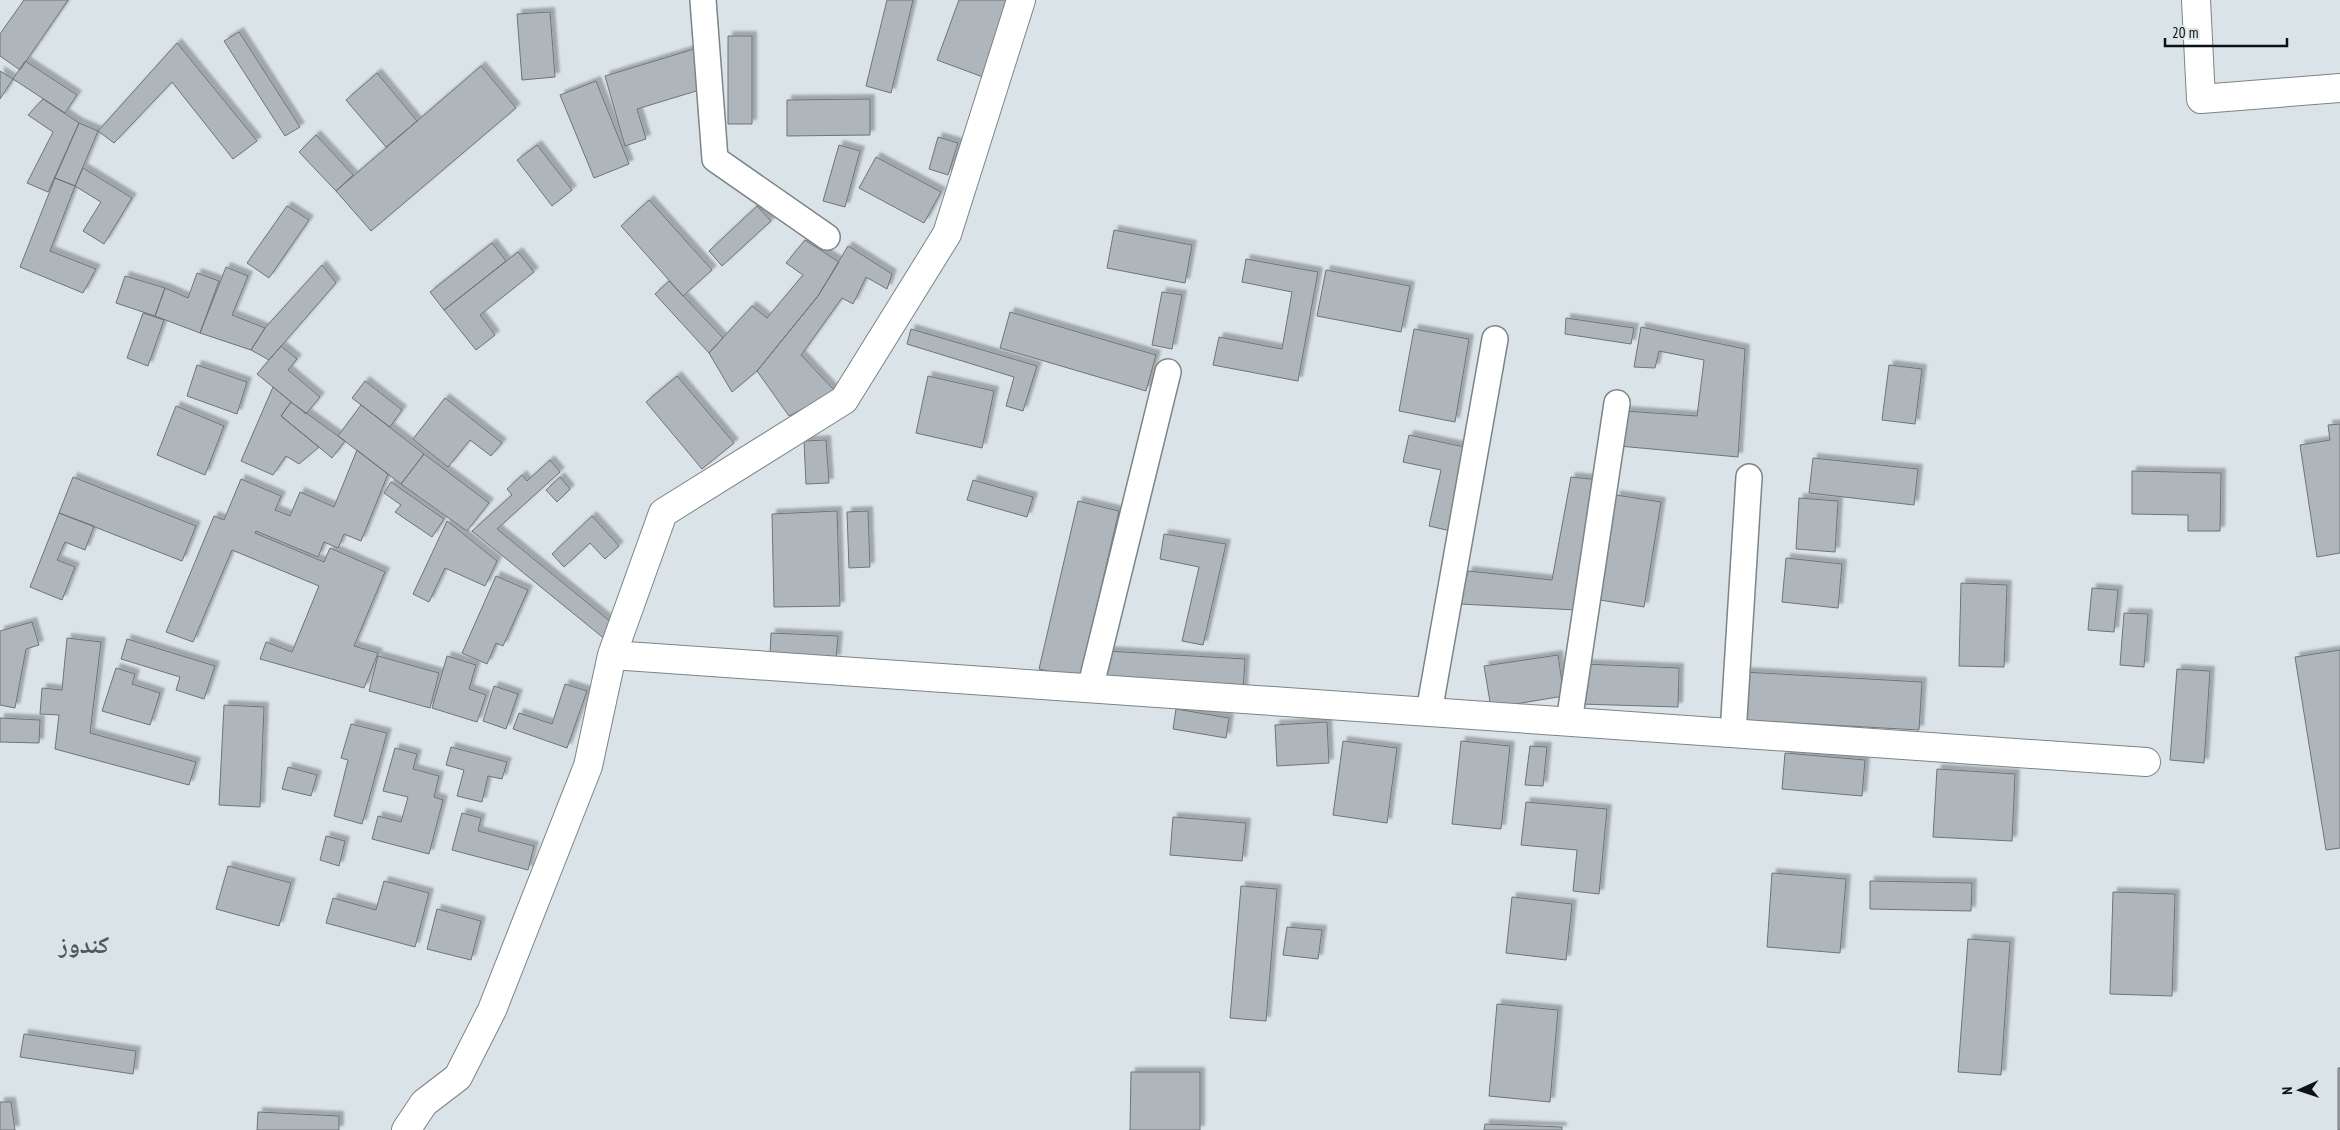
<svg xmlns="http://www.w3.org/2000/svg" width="2340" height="1130" font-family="'PT Sans Narrow','Noto Naskh Arabic',sans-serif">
  <defs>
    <filter id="shadow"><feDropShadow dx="4.5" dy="-4.5" stdDeviation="1" flood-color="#0004"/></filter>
  </defs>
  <rect width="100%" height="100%" fill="#dae4e8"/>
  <path fill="#aeb6bc" stroke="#6d747a" filter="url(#shadow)" d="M24,0h44l-48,70 -20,-14v-22z
    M887,0h26l-22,93 -25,-7z
    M959,0h52l-28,77 -46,-17z
    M550,12l5,65 -33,3 -5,-66z
    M239,32l61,95 -15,9 -61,-95z
    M728,36h24v88h-24z
    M177,43l80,98 -24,18 -61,-77 -58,61 -16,-12z
    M694,49l12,39 -69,21 9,30 -21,7 -20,-70z
    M25,61l52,34 -12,18 -52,-34z
    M481,66l35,42 -145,123 -35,-40z
    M0,71l13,8 -13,20z
    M377,73l40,48 -31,26 -40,-47z
    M596,81l33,83 -35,14 -34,-83z
    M43,99l36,24 -31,69 -21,-9 26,-51 -25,-17z
    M870,99v36l-83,1v-36z
    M79,123l19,8 -23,55 -20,-8z
    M316,135l37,40 -17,16 -37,-39z
    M938,137l20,6 -10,32 -19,-6z
    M537,145l35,45 -20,16 -35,-46z
    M839,145l21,6 -15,56 -22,-6z
    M876,157l65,35 -17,31 -65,-35z
    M83,168l49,30 -28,46 -21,-13 18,-29 -26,-16z
    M55,178l20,8 -25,65 46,18 -13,24 -63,-26z
    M649,200l63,70 -29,26 -62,-70z
    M287,206l22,14 -40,58 -22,-15z
    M757,206l14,15 -49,45 -13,-15z
    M1114,230l78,15 -7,38 -78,-15z
    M805,240l34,22 -21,34 -61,75 -25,21 -23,-39 43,-47 15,12 36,-43 -17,-12z
    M492,243l14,18 -62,49 -14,-18z
    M848,246l44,28 -5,15 -21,-12 -13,27 -11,-6 -41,57 35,37 -47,24 -32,-45 61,-75z
    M518,252l16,20 -54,43 15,20 -19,15 -32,-40z
    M1246,259l72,13 -20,109 -85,-16 6,-28 63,12 10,-57 -50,-10z
    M322,265l14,18 -67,77 -18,-10 14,-22z
    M226,267l22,9 -16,39 33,13 -14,22 -51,-17z
    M1326,270l84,16 -9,46 -84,-16z
    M197,273l22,8 -19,52 -45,-17 10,-28 23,10z
    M125,276l40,12 -10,28 -39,-13z
    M669,281l54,57 -14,15 -54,-59z
    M1162,292l20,3 -10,54 -20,-4z
    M1010,312l146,43 -10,36 -146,-43z
    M143,313l21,7 -16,46 -21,-8z
    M1566,318l68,10 -3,16 -66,-10z
    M1641,327l104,22 -7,108 -119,-11 6,-35 72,5 7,-56 -45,-9 -4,17 -21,-1z
    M911,329l126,37 -14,45 -17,-5 8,-29 -107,-33z
    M1414,329l55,10 -14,83 -56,-11z
    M281,346l16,13 -9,11 32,27 -14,17 -49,-40z
    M197,365l50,17 -10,32 -50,-18z
    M1889,365l33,4 -7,55 -33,-4z
    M677,376l57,67 -32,26 -56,-67z
    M928,376l66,15 -12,57 -66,-15z
    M365,381l37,29 -12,17 -38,-29z
    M273,387l18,15 -10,14 38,31 -20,17 -13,-8 -13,19 -32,-14z
    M445,398l57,45 -11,13 -21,-16 -22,27 -35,-28z
    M291,402l54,39 -13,17 -51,-42z
    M361,405l63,49 -23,30 -63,-48z
    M176,406l48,20 -19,49 -48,-20z
    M2340,424v129l-23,4 -17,-112 30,-5 -2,-15z
    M1409,435l60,13 -18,83 -22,-5 12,-56 -38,-8z
    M826,440l3,43 -23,1 -2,-43z
    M357,450l31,24 -27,67 -17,-7 -6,14 -14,-6 -6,15 -62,-26 -1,2 69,29 6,-14 55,24 -31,74 24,7 -14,35 -104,-29 6,-17 26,10 27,-66 -87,-36 -39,92 -27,-10 48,-116 10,4 17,-41 40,17 -6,14 15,6 10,-24 34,15z
    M424,454l65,49 -22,28 -66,-47z
    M1813,458l105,11 -4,36 -105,-12z
    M550,460l10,12 -63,57 120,98 -11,13 -134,-109 40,-36 -5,-6 15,-14 5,6z
    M2132,471l89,2 -1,58h-32v-16l-56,-1z
    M73,477l123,49 -14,35 -123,-48z
    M560,477l10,12 -13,13 -11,-12z
    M1571,477l29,3 -24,130 -116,-6 8,-33 84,9z
    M973,480l60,17 -6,20 -60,-17z
    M391,482l53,37 -12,18 -37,-25 6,-7 -17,-12z
    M1616,495l45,7 -17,105 -44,-7z
    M1799,498l39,3 -3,51 -39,-3z
    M1078,501l41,10 -39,167 -41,-9z
    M837,511l3,95 -66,1 -2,-93z
    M868,511l2,56 -21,1 -2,-56z
    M59,513l35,13 -9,24 -20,-8 -8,18 18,7 -13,33 -32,-13z
    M592,516l27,30 -14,13 -15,-16 -26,24 -12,-13z
    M447,521l50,40 -12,25 -40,-18 -16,34 -16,-8z
    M1164,534l62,10 -23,101 -21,-4 17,-74 -39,-8z
    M1786,558l56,6 -4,44 -56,-6z
    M496,576l32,14 -25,56 -7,-3 -9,21 -25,-11z
    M1961,583l46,2 -3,82 -45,-1z
    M2092,588l26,2 -4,42 -26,-2z
    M2124,613l24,1 -4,53 -24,-2z
    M32,622l7,23 -13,4 -11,59 -15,-3v-74z
    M771,633l67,3 -2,23 -66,-4z
    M67,638l34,4 -11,91 106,29 -7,23 -134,-36 4,-34 -19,-1 2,-26 20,2z
    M127,639l88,27 -11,33 -28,-9 4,-13 -59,-18z
    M2340,650v198l-14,2 -31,-193z
    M1106,651l139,8 -2,32 -139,-9z
    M1558,655l6,41 -73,12 -7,-42z
    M378,656l61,17 -9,35 -61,-17z
    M447,656l29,9 -7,24 17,6 -9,27 -45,-14z
    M1583,664l96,4 -1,39 -97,-3z
    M116,668l19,6 -3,10 28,9 -10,32 -48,-14z
    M2177,669l33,2 -6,92 -34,-3z
    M1743,672l179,10 -3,48 -178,-10z
    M565,684l22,7 -20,57 -54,-19 6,-16 33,11z
    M494,686l24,8 -12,35 -23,-8z
    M224,705l40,2 -4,100 -41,-2z
    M1176,709l53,9 -3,20 -53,-9z
    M0,718l40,2 -1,23 -39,-1z
    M1327,722l2,41 -52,3 -2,-41z
    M351,724l36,9 -25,91 -28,-8 14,-56 -7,-2z
    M1343,741l54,7 -10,75 -54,-8z
    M1461,741l49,5 -9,83 -49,-5z
    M1530,746l17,1 -4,39 -18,-1z
    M451,747l56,15 -5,17 -14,-3 -6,26 -25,-6 7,-26 -18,-5z
    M395,748l22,6 -4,15 26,7 -5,21 9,3 -14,54 -57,-15 6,-23 23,6 7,-25 -25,-6z
    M1785,753l80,7 -3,36 -80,-7z
    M288,767l29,8 -6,21 -29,-7z
    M1937,769l78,5 -3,67 -79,-4z
    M1526,802l81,7 -8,85 -26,-3 4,-41 -56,-5z
    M462,813l19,5 -3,13 56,15 -6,24 -76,-20z
    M1173,817l73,6 -4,38 -72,-6z
    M326,836l19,5 -6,25 -19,-6z
    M228,866l63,17 -12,43 -63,-17z
    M1772,873l74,6 -6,74 -73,-6z
    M384,881l45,12 -14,54 -89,-24 7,-25 43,12z
    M1870,881l102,2 -1,28 -101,-2z
    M1241,886l36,3 -11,132 -36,-3z
    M2113,892l62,2 -3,102 -62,-2z
    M1512,897l60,7 -6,56 -60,-7z
    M437,909l44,12 -10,39 -44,-11z
    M1287,927l35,3 -4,29 -35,-4z
    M1968,939l42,3 -9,133 -43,-3z
    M1497,1004l61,6 -8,92 -61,-6z
    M24,1034l112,17 -3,23 -113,-17z
    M2338,1068h2v62h-2z
    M1131,1072h69v58h-70z
    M0,1102h11l4,28h-15z
    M258,1112l81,4v14h-82z
    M1485,1124l77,3v3h-78z"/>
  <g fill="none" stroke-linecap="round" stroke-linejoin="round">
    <g stroke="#7b8488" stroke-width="28">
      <path id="service" d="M703,0l12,159 112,78
        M1090,689l78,-317
        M1429,712l66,-373
        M1569,722l48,-319
        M1733,734l16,-257"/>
    </g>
    <g stroke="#7b8488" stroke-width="30">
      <path id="minor" d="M2196,0l5,99 139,-11
        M612,655l1534,107
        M406,1130l18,-27 34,-26 34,-67 96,-244 24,-111 51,-142 181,-113 103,-166 74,-234"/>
    </g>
    <use href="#service" stroke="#fff" stroke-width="25"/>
    <use href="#minor" stroke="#fff" stroke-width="28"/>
  </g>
  <g text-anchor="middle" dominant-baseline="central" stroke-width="5" stroke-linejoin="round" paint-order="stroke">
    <g font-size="24" font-weight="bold" fill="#4f585b" stroke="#dae4e8">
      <text x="84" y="944">کندوز</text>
    </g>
  </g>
  <g transform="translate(2300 1090) rotate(267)" stroke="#dae4e8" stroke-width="4" paint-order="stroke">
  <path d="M0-4L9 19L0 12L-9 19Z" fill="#0e1113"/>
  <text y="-8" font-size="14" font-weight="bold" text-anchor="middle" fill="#0e1113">N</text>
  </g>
  <path d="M2165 38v8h122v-8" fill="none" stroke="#0e1113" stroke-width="2.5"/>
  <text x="2172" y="38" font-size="15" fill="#0e1113" stroke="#dae4e8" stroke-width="4" paint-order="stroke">20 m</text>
</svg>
